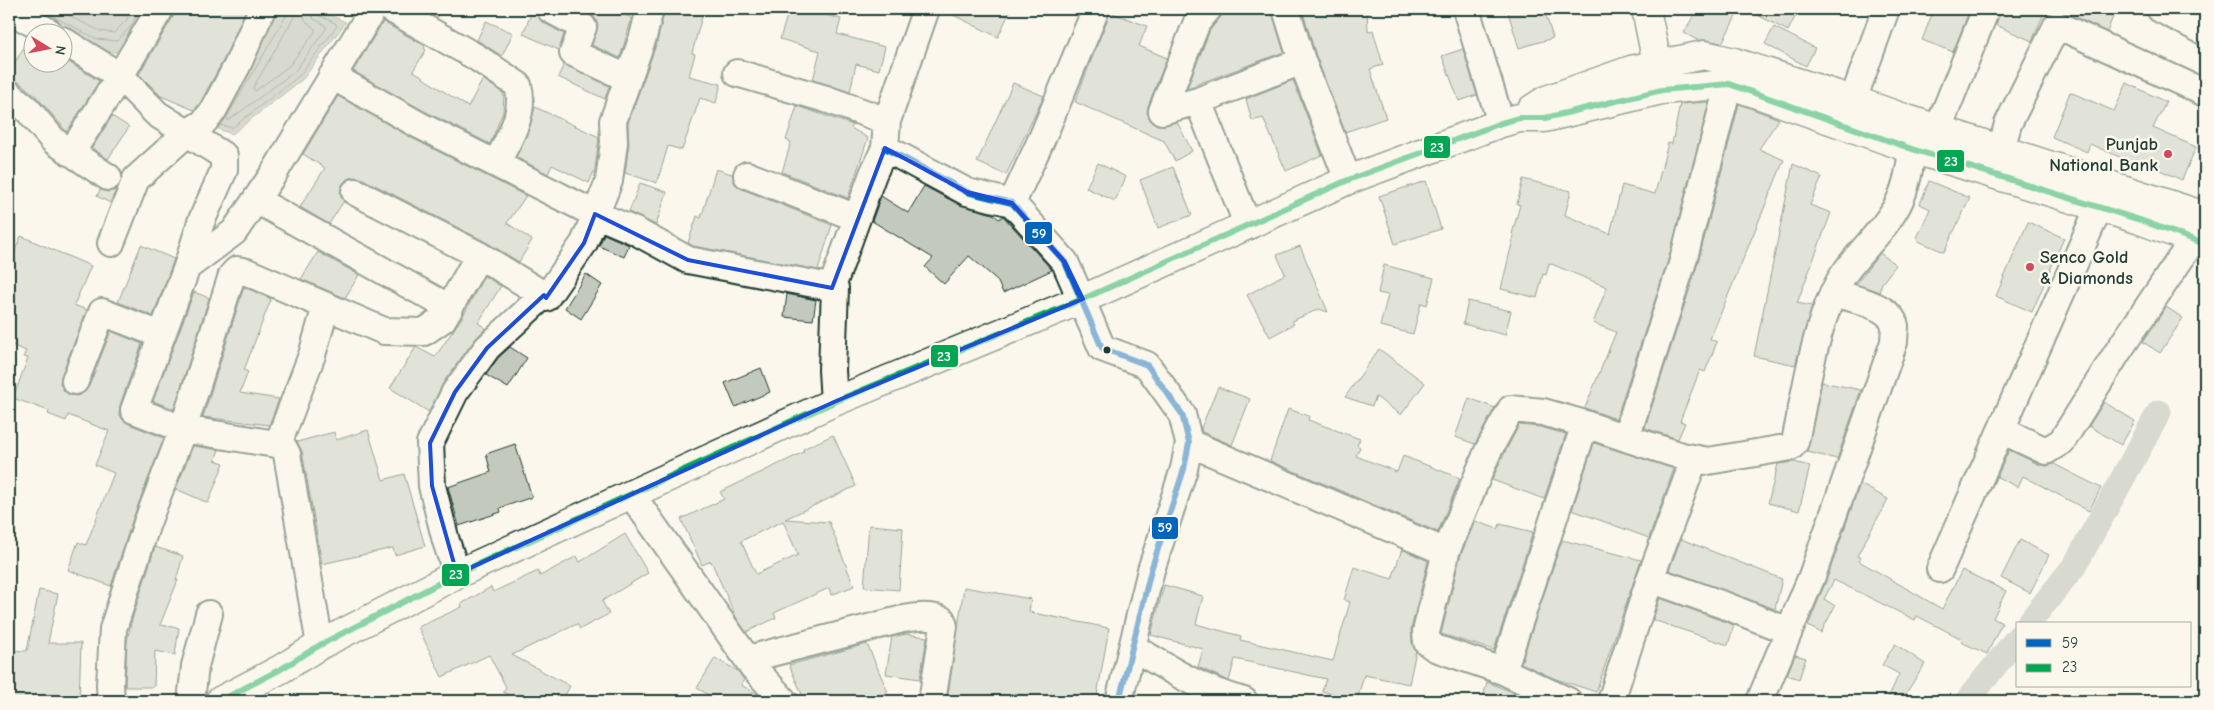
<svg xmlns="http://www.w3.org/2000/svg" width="2214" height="710" font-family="'Comic Neue',sans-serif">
  <rect width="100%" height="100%" fill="#fbf7ec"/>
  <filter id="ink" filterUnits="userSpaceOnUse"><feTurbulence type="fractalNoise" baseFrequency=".02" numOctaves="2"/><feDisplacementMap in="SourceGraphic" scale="10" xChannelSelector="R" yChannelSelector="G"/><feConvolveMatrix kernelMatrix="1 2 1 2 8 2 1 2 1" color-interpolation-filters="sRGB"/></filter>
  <g filter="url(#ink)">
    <path fill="#adb4aa" stroke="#74847b" d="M14,9h137l-28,44 -29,-3z
      M278,9h38l30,13 -43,57 -71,55 -23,-8z"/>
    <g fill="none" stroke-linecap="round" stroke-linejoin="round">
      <path stroke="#586d63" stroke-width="1" d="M39,9l58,30 20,2 15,-16 7,-16
        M55,9l45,22 14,2 12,-12 5,-12
        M288,9l-2,7 -59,101 1,4 67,-50 31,-42v-3l-13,-8 -3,-9
        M296,9l-3,10 -40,69 2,3 34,-25 26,-34v-3l-10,-9 -3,-11
        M220,125l12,3 67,-52 38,-50 -2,-3 -17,-8 -2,-6"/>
      <path stroke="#adb4aa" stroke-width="25" d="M2028,624l47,-59 84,-153
        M1967,701l51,-64"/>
    </g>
    <path fill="#c4c9be" stroke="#1f3d34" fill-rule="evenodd" d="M175,9h71l-22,50 -24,44 -6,7 -33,-14 -22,-22 34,-57z
      M421,9h20l-4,9z
      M533,9l9,13 22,12 -5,16 -36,-16z
      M585,9h28l19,9 -12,40 -28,-13 6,-20 -3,-7 -11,-8z
      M665,9h39l-12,44 3,1 -6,22 32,8 -5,19 -16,-5 -18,52 -14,-4 -11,37 -32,-10 4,-29 -1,-21 29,-81z
      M789,9h17l35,10 -4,15 48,13 -6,23 -23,-6 -6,28 -37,-12 7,-29 -40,-12z
      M941,9h70l-13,28z
      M1223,9h48l13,43 -97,36 23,-58 10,-12z
      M1302,9h65l1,23 5,-2 10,35 -13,4 16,49 -41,14 -29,-76z
      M1507,9h37l9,29 -34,10z
      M1697,9h43l-18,34 -15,-3h-10l-13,-7z
      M1746,9h53l-11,22z
      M1934,9h22l12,5 -15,38 -31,-12z
      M2001,9h115l-9,23 -44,-21h-18l-13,30 -36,-16z
      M1110,12l37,14 -8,20 28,12 -19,48 -1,7 4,8 6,4 20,-3 15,29 -17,10 -11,-20 -89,-39z
      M486,21l27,12 -11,23 -25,-16z
      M383,22l42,24 -1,2 2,2 -13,21 11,6 -1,1 45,29 15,-28 21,15 -1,18 -13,32 -64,-32 -73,-41z
      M1774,27l41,21 -9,18 -41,-22z
      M29,38l3,2v22h30v-4l37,23 -32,51 -30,-35 -18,-15 -10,-3v-6z
      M1463,49l14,46 -18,6 -17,-45z
      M564,64l45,22 -4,13 -47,-22z
      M1293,80l29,75 -36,16 -23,-53 -11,3 -6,-22z
      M1013,83l31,13 -38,79 -29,-13z
      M2127,83l39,19 -13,26 43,19 -14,33 -47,-21 -2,4 -43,-19 -3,8 -35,-15 18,-45 44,19z
      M338,96l74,42 114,58 -19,27 25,17 -13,22 -33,-20 -125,-64 -7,-1 -7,2 -5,6 -2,8 4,8 -15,23 -29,-17 25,-39 -22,-14z
      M1709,102l-40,155 -53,162 -31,-11 31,-76 -23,-9 14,-36 -58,-24 -3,12 -3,-1 -6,24 -36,-9 13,-54 -2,-1 8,-29 -3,-1 6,-25 48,12 -6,24 45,19 12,-49 33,9 13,-51 4,1 8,-40z
      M1739,104l40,15 -20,30 25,11 -74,179 7,3 -12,30 -5,-2 -20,51 5,2 -7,16 -33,-11 52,-162z
      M797,106l56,19 -2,3 17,10 -20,60 -66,-26 9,-30 -5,-2z
      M535,107l64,30 -4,32 -6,14 -37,-18 -4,9 -32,-17 13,-27z
      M112,116l17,11 -21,32 -16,-11z
      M1098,163l28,14 -11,24 -29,-13z
      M1793,164l29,13 -12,28 21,8 -34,90 15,3 -17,59 -41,-9z
      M1173,167l19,48 -34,13 -18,-48z
      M716,169l16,5 3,10 7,5 90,36 -14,45 -125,-24 -5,-3 9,-27 4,2z
      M1426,181l15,48 -46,15 -16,-48z
      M1929,181l41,17 -26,54 -28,-12 14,-31 -10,-5z
      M640,183l27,9 -11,33 -27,-13z
      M924,186l36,19 33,9 6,5 4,-3 49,54 -49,23 -6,-13 -28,-24 -25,28 -19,-17 8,-9 -61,-37 9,-25 27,17z
      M100,190l8,2 8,-2 -6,13 -13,-7z
      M2028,222l36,16 -32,74 -36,-16z
      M604,234l25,11 -5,12 -25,-11z
      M21,236l70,30 -17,39 13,5 -26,66 -1,8 4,7 5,4 8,1 8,-4 4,-6 22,-55 31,13 -22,61 -1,8 4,7 6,4 35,14 -31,80 -22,68 -43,-16 10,-28 8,3 28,-72 -19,-8 14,-34 -41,-16 -2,6 -18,-7 1,-3 -36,-13 15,-40 -5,-1 3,-6 -17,-7v-79z
      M141,245l33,14 -21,57 -35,-14z
      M1300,246l28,66 -9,-3 -27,12 2,3 -24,13 -23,-42 38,-21 -8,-19z
      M318,252l41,23 -14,23 -44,-19z
      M1880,253l16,12 -14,18 -3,9 -23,-8z
      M1384,265l50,13 -7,27 -6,-2 -8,31 -33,-8 8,-31 -10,-2z
      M586,274l16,11 -21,34 -16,-11z
      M484,276l17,10 -23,37 8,5 -11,11 -32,44 -14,29 -39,-24 26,-41 19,10 28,-41z
      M244,287l27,12 -27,71 4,2 -8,21 39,6 -10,26 -66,-8z
      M194,292l15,6 -35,111 -21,-8z
      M787,294l29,6 -3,20 -29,-3z
      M1468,301l43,10 -6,24 -42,-11z
      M2166,307l17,11 -23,35 -17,-11z
      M510,347l17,11 -19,30 -22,-13 12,-17z
      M1379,349l46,34 -24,32 -25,-18 -4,9 -27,-9z
      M761,368l9,24 -35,15 -10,-24z
      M1822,382l39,8 -24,69 -30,-7z
      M1218,387l32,12 -18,46 -30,-13 -1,-4z
      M1469,398l26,10 -20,36 -20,-7z
      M2104,402l31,19 -14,24 -32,-19z
      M1288,409l21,7 -1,4 52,19 -3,6 3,2 -4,9 41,16 6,-16 57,22 -22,54 -168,-71z
      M1519,425l21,2 26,7 -22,65 -52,-19 10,-22z
      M368,430l15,50 21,-6 21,72 -30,9 -2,-7 -71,16 -20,-113 -5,-9 37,-10 2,8z
      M833,435l23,51 -71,33 44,3 25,64 -23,9 -2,-7 -55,25 2,5 -30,14 -10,-15 -25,-56 -9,4 -21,-46 43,-20 -4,-7 84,-40 -1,-3zM783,521l15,34 -42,19 -15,-33z
      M1594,443l80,26 -25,69 -77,-28z
      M515,444l17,53 -32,11 1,4 -42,14 -11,-39 43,-15 -5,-18z
      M193,446l26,4 -4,10 9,3 -16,40 -32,-14z
      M2009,450l31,15 7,1 7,-2 47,24 -12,23 -66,-35 -5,11 -21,-10z
      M1794,462l16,4 -11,45 -31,-8 10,-39z
      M1860,484l28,15 -31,57 4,2 -2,3 83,48 20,-39 44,21 -13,27 9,5 -15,31 -26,-12 1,-3 -45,-23 -2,4 -81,-40 -10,19 11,7 -14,27 -13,-7 18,-45z
      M1475,521l23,8 2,-5 33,8 -39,118 -53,-16 19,-77z
      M869,525l34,3 -4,62 -35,-3z
      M625,534l23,39 -46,28 7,13 -29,15 -3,-5 -65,31 58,31 -8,15h-41l-18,-9 3,-5 -17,-32 -47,22 -24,-50 44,-20 -1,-3 30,-17 2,5 45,-21 2,5 37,-20 3,6z
      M1681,539l101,40 -7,30 -106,-39z
      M1562,540l79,20 -45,132 -43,-14 -32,-15z
      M2020,540l29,15 -19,38 -29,-15z
      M155,547l28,9 -7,24h2l-18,45 19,3 -4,27 -20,-4 -1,36h-29l2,-45 4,-19z
      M1402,549l26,12 -17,68 1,14 4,8 -7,33 -45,-9 -7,26 -35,-10 4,-12 -91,-20 -6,22 -31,-14 5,-18 -52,-14 13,-50 39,11 -7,28 45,12 -1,4 93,21 17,-59 -6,-2 10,-33 38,12z
      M964,587l67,12 -2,13 80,16 -13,73h-37l-45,-8 -2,8h-65z
      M39,590l19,4 -10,49h33l-2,58h-70v-51l18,1z
      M1660,598l74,27 -6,20 -75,-25z
      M906,634l21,3 -7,42 -34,-5 6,-37z
      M867,644l21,48 -20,9h-63l-16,-36z
      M1895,644l30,20 -24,37h-14l12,-27 -17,-9z
      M1795,655l11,3 -7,21 -12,-4z
      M715,658l23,13 6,9 -3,5 18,10 5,6h-45l-22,-13z
      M1487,682l33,13 -2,6h-36z"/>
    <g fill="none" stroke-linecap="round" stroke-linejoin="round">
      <g stroke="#1f3d34" stroke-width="30">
        <path id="minor" d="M391,9l85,48 42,28c8,29 -9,53 -22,79
          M550,9l33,18 -10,26 54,25
          M1208,9l-11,13 -35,89 36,-10 104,-40
          M1286,9l16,52 46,119
          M1466,9l35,114
          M2160,9l45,23
          M9,10l40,22
          M62,40l58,36 37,38 67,42v14l-23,52 -14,45 -53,143 49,19 49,-154 5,-5 10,2 137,59 40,1 19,-13 36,-64
          M1734,63l-51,198 -57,177 56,18 26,5 83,-14 4,-5c10,-47 18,-105 38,-148 14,-33 43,-53 61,-83 11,-17 16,-42 18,-62
          M737,73l89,26 61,22
          M332,76l87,49 176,89 40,17 53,29 147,28
          M9,94l18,15 27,32 54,36
          M1853,100l33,-91
          M1198,101l50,125
          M1938,129l48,-120
          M885,148l82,44 45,11 53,59 37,86 45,17 35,49 7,29 -5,26 -33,101 -32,131
          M2001,150l7,-26 49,-99 148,68
          M71,153l49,-77 40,-67
          M747,175l110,43
          M355,192l124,63 65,40
          M256,200l194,108
          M1012,203l31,-67 53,-127
          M111,243l25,-64 51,-46 16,-10 10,-12 24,-45 25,-57
          M187,267l47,-35 40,-59 99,-164
          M75,381l27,-69 59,23
          M834,402l-2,-32 3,-82 -3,-1 41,-113 12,-26 2,-27 39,-112
          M2001,430l45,21 16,-10 55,-88 76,-113
          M1189,443l257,109
          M278,444l34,-89 14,-49
          M631,494l122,173 31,34
          M1940,569l159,-362
          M457,574l-11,-33 -14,-55 -2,-43 25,-51 32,-44 57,-53 2,3 38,-55 25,-62 5,-39 -1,-21 30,-84 7,-28
          M1650,579l79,28 59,24
          M1133,647c37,23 69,43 111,54
          M748,659l155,-40c14,-2 26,-4 39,1l2,6 -12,75
          M1503,671l-68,-23 -8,-6 -1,-10 20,-80 42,-101 23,-42 32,3 42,12
          M1544,690l-41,-19 82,-247 41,14
          M111,701l-1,-16 3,-56 34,-106 36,-94 99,16 5,9 33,191
          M191,701l4,-35 14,-52
          M1539,701l5,-11 24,11
          M1611,701l39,-122 44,-119
          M1760,701l52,-125 82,-234c0,-5 1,-11 1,-16 -4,-21 -45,-28 -62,-33"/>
      </g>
      <g stroke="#1f3d34" stroke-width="31">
        <path id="tertiary" d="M1646,9l16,79"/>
      </g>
      <g stroke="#1f3d34" stroke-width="31">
        <path id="primary" d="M1532,109l14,-9 85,-30 73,-15 30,7 119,38 54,19 298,97
          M220,701l61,-32 39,-24 137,-71 227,-104 150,-68 249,-103 265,-119 153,-57 18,-5h26l117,-28 67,-6 183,65 228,71 65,24"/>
      </g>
      <use href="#minor" stroke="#fbf7ec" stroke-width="26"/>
      <use href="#tertiary" stroke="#fbf7ec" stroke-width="28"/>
      <use href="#primary" stroke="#fbf7ec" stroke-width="28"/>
      <g stroke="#fbf7ec" stroke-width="10">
        <path id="bus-1" d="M885,148l82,44 45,11 53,59 37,86 45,17 35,49 7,29 -5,26 -33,101 -32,131"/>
      </g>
      <g stroke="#fbf7ec" stroke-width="10">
        <path id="bus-2" d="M220,701l61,-32 39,-24 137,-71 227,-104 150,-68 249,-103 265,-119 153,-57 18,-5h26l117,-28 67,-6 183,65 228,71 65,24"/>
      </g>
      <use href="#bus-1" stroke="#0065bd" stroke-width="6"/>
      <use href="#bus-2" stroke="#00a651" stroke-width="6"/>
    </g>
  </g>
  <path d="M0 0H2214V710H0ZM885,148l82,44 45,11 53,59 18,37 -249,103 -377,172 -25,-88 -2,-43 25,-51 32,-44 57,-53 2,3 38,-55 11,-29 93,46 144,28z" fill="#fbf7ec" fill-opacity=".55" fill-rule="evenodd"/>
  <path fill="none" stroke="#1d4ed8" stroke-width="4" stroke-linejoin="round" d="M885,148l82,44 45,11 53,59 18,37 -249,103 -377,172 -25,-88 -2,-43 25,-51 32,-44 57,-53 2,3 38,-55 11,-29 93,46 144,28z"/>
  <g fill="#d1495b" stroke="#fbf7ec" stroke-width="2">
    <circle cx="2168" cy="154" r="5"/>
    <circle cx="2030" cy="267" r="5"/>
  </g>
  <circle fill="#1f3d34" stroke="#fbf7ec" stroke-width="2" cx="1107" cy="350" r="4.5"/>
  <g text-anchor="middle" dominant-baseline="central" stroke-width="5" stroke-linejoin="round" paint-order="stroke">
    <g font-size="18" font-weight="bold" fill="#1f3d34" stroke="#fbf7ec" text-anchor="end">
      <text x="2158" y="144">Punjab<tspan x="2158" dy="21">National Bank</tspan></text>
      <text x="2040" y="257" text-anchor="start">Senco Gold<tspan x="2040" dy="21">&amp; Diamonds</tspan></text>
    </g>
  </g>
  <g stroke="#fbf7ec" stroke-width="2">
    <rect x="1423" y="135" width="28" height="24" rx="5" fill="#00a651"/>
    <rect x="1936" y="149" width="29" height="24" rx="5" fill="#00a651"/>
    <rect x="1024" y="221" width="29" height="24" rx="5" fill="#0065bd"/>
    <rect x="930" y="344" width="29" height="24" rx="5" fill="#00a651"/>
    <rect x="1151" y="516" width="28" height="24" rx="5" fill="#0065bd"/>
    <rect x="441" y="563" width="29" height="24" rx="5" fill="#00a651"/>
  </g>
  <g font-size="14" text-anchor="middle" font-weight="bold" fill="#fff">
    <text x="1437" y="152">23</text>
    <text x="1951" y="166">23</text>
    <text x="1039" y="238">59</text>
    <text x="944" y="361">23</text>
    <text x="1165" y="532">59</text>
    <text x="456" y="579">23</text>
  </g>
  <rect width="2214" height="710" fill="none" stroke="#fbf7ec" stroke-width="30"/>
  <rect x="15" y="15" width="2184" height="680" fill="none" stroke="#1f3d34" stroke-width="2" filter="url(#ink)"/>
  <rect x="2016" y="622" width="175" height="65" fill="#fbf7ec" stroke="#a3ada2"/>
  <rect x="2026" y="639" width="25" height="8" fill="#0065bd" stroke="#a3ada2"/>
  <text x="2062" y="648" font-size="15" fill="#1f3d34">59</text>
  <rect x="2026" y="664" width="25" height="8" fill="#00a651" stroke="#a3ada2"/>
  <text x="2062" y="672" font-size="15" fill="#1f3d34">23</text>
  <g transform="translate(48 48) rotate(100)"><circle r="24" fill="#fbf7ec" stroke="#a3ada2"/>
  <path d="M0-4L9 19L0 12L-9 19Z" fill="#d1495b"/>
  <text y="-8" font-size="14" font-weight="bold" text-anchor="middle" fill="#1f3d34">N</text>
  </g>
</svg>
